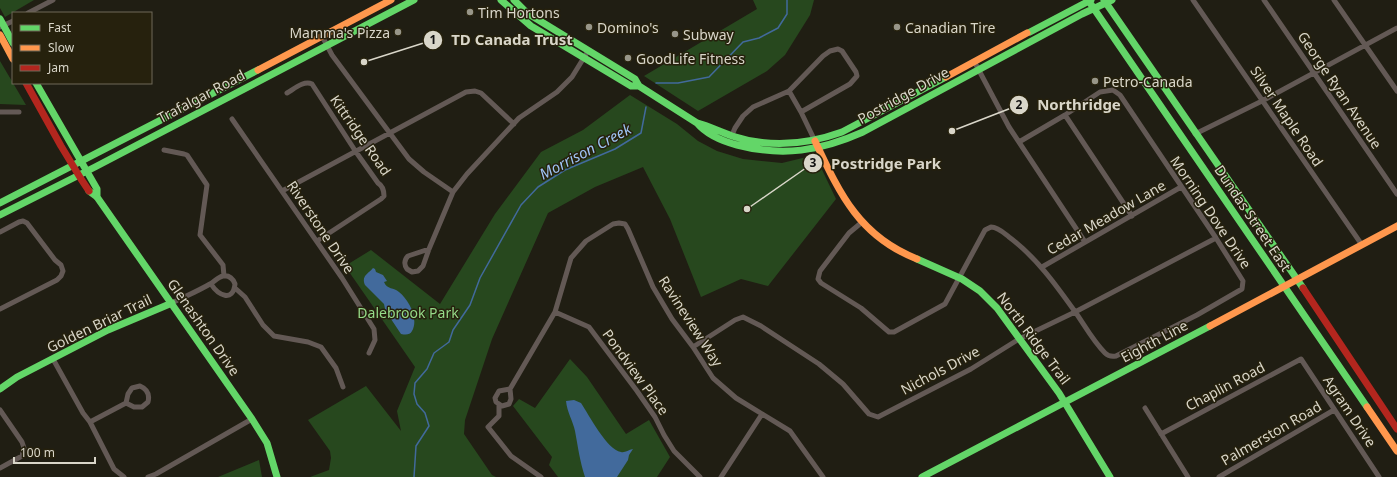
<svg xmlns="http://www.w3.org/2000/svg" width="1397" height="477" font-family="'Noto Sans',sans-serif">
  <rect width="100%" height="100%" fill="#201e13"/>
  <path fill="#27481e" d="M0,0h34l-29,17 -5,-9z
    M753,0h61l-4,15 -25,40 -18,16 -69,40 -54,-35 113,-67z
    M0,61l26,44 -26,-1z
    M630,95l47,29 21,17 19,10 26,8 39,4 33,-8 21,44 -68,87 -27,-7 -40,18 -31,-78 -27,-52 -48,20 -47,26 -56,126 -27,81 -1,14 28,41 4,2h-186l19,-7 2,-12 -1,-7 -22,-31 58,-34 35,45 -4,-20 18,-44 -70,-101 26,-16 69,54 55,-90 46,-62 42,-22z
    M570,359l17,18 39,57 23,-14 21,37 -13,20h-99l-9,-12 3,-8 -39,-51 6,-7 16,9z
    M259,460l3,17h-44z"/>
  <path fill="#426a9c" d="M373,268l2,1 1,3 7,3 4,6 -3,1c3,8 10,5 15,10 10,8 20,27 13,39 -2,4 -6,4 -11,3l-10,-15 -4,-1 -3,-14 -19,-19c-4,-9 3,-11 8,-17z
    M574,400l7,3c8,12 26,47 40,49 4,1 7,-2 12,-3l-4,6 -1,5 -11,17h-32c-5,-15 -7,-30 -10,-46 -2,-10 -8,-19 -9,-30z"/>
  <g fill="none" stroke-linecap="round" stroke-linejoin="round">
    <path stroke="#426a9c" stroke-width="1.5" d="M656,83h22l31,-6 34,-35 16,-4 19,-10 9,-14v-14
      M414,477l2,-31 13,-20 -4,-13 -8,-9 -3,-10 1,-11 12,-14 7,-16 15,-11 4,-12 17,-25 10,-27 41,-73 17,-18 27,-17 50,-21 26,-16 5,-26"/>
    <path stroke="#635955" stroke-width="5" d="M1193,0l169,245
      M1264,0l133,194
      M1334,0l63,91
      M28,13l25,-13
      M0,27l13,-6
      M322,36l10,19 77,104 15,13 29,20
      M974,61l35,66 76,115
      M789,91l12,21 14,29
      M287,93c7,-4 17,-13 25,-9l44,68 22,31c5,3 6,7 6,13l-3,3 -64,42
      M0,112h19
      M1065,115l67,101
      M232,119l110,159 32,51 1,11 -6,13
      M1195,134l67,-33 135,-73
      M732,135l3,-7 8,-12 10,-9 36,-16 34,-35 7,-5 8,-2 4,2 14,21 1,4 -7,8 -49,28
      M164,150l20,4 3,1 20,30 -7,50 23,30 1,11
      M282,191l184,-99 9,-1 6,2 33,31
      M861,223l-12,10 -29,38 -2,8 3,4 40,25 28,24h5l51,-28 40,-74 6,-3c7,0 13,6 18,10 28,21 47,48 67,76 9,13 17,28 29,40 3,3 6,4 11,3l81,-41 45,-26 1,-8 -27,-43 -96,-143 -7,-5 -13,2 -35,23 -46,27
      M0,232l19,-10 4,-1 4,2 28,37 6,5 2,6 -2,5 -4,4 -57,29
      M429,249l-21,7c-4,4 -4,9 -1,13l5,3 6,-1 5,-5 6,-17 24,-57 14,-18 52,-56 38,-26 15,-15 16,-26
      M1042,267l139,-80
      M235,288l10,9 18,28 11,11 34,6 13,5 15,21 7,19
      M172,303c12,-6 26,-12 38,-19 4,-2 8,-7 13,-8 7,-1 10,3 12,8 -2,19 -17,11 -24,0
      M555,312l34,15 48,64 18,26 9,18 10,16 26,26
      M693,347l42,-27 8,-3 18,9 58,38 24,20 26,30 9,3 93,-48 48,-30 56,-27 141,-74
      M53,359l30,54 7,9 24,47 10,8
      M510,389l-11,2 -4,7 1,4 6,4 7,-2 2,-5 -1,-10 45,-77 16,-54 15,-17 27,-17 6,-1 6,1 3,5 25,58 19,32 21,28 20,31 23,20 54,33 33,46
      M499,405v11l-11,11 23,29 30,21
      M1145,408l43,69
      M0,410l22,32 2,6 -2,8 -22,12
      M90,422l36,-19 8,4h8l6,-5c2,-8 -1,-13 -8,-16l-8,2 -4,6 -2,9
      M1161,434l140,-75 78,118
      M148,477l8,-3 96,-55
      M721,477l41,-63
      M1219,477l115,-67"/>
    <path stroke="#63d668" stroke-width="7" d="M501,0l30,26 100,60h8
      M514,0l13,13 108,66 4,7 58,37c12,3 23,9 35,13 37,12 74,9 110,-4l104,-55
      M1088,0l279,407
      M1104,0l199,288
      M0,19l13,24
      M1030,32l61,-32
      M36,83l61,106v8
      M697,123c10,12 25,18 40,22 46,12 83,6 126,-13l219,-118 30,-14
      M89,191l8,6 155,222 15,24 10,34
      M0,203l258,-133
      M0,215l95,-48 319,-167
      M917,259l45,20 18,12 17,17 62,85 51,84
      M0,389l17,-12 91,-47 64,-27
      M922,477l288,-151"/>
    <path stroke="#ff974d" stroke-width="7" d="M0,35l13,24
      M258,70l133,-70
      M946,77l81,-44
      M815,141c25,53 44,95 102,118
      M1210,326l187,-100
      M1367,407l30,44"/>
    <path stroke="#b3261e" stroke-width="7" d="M26,83l35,63 20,33 8,12
      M1303,288l94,141"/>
  </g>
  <g fill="#989689" stroke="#26210d" stroke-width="1.5">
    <circle cx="470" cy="12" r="4"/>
    <circle cx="589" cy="27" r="4"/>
    <circle cx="897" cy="27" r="4"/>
    <circle cx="398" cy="32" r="4"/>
    <circle cx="675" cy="34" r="4"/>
    <circle cx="628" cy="58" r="4"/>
    <circle cx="1095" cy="81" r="4"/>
  </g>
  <g text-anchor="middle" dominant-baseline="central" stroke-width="3" stroke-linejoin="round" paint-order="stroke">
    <g font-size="14" fill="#d9d6c9" stroke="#26210d" text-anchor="start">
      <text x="478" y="12">Tim Hortons</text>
      <text x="597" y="27">Domino's</text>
      <text x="905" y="27">Canadian Tire</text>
      <text x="390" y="32" text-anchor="end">Mamma's Pizza</text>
      <text x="683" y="34">Subway</text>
      <text x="636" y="58">GoodLife Fitness</text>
      <text x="1103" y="81">Petro-Canada</text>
    </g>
    <g font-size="14" fill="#d9d6c9" stroke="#26210d">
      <text transform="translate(1340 90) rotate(56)">George Ryan Avenue</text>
      <text transform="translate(903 95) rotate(-29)">Postridge Drive</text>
      <text transform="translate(201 96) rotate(-28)">Trafalgar Road</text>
      <text transform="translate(1287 116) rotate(56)">Silver Maple Road</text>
      <text transform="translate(361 135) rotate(55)">Kittridge Road</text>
      <text transform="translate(1211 212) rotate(56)">Morning Dove Drive</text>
      <text transform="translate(1106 217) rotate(-30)">Cedar Meadow Lane</text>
      <text transform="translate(1253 218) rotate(56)">Dundas Street East</text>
      <text transform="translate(321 227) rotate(56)">Riverstone Drive</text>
      <text transform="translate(691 321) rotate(57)">Ravineview Way</text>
      <text transform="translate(99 323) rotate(-26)">Golden Briar Trail</text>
      <text transform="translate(204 327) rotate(55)">Glenashton Drive</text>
      <text transform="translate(1034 338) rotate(53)">North Ridge Trail</text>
      <text transform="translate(1154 341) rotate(-28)">Eighth Line</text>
      <text transform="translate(940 370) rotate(-28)">Nichols Drive</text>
      <text transform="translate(636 372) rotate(54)">Pondview Place</text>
      <text transform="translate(1225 386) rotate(-28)">Chaplin Road</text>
      <text transform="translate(1350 411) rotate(56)">Agram Drive</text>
      <text transform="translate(1271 433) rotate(-30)">Palmerston Road</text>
    </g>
    <g font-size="14" fill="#95da88" stroke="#26210d">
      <text x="408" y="312">Dalebrook Park</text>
    </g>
    <g font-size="15" font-style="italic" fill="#9ec3f3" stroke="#26210d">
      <text transform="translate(585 151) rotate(-28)">Morrison Creek</text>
    </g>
  </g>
  <path fill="none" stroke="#d9d6c9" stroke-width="1.5" d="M364 62L433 40M952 131L1019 105M747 209L813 163"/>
  <g fill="#d9d6c9" stroke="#26210d" stroke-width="1.5">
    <circle cx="364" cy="62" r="4"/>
    <circle cx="952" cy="131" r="4"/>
    <circle cx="747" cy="209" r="4"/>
    <circle cx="433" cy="40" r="10"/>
    <circle cx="1019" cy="105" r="10"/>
    <circle cx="813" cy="163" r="10"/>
  </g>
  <g font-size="12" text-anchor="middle" font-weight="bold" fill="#111">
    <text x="433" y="44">1</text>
    <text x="1019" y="109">2</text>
    <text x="813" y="167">3</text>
  </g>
  <g font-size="15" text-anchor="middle" font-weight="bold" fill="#d9d6c9" stroke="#26210d" stroke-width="3" stroke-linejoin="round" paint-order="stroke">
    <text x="512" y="45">TD Canada Trust</text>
    <text x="1079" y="110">Northridge</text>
    <text x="886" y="169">Postridge Park</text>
  </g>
  <rect x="12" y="12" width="140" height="72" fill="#26210d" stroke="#6e6958"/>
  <rect x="20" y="25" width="20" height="6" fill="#63d668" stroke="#6e6958"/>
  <text x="48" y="32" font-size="12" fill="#d9d6c9">Fast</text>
  <rect x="20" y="45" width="20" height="6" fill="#ff974d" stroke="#6e6958"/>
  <text x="48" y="52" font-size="12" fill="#d9d6c9">Slow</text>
  <rect x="20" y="65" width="20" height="6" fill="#b3261e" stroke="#6e6958"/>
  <text x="48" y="72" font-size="12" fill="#d9d6c9">Jam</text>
  <path d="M14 457v6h81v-6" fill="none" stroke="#d9d6c9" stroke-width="2"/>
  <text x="20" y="457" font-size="12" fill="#d9d6c9" stroke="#26210d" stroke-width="3" paint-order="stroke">100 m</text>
</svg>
